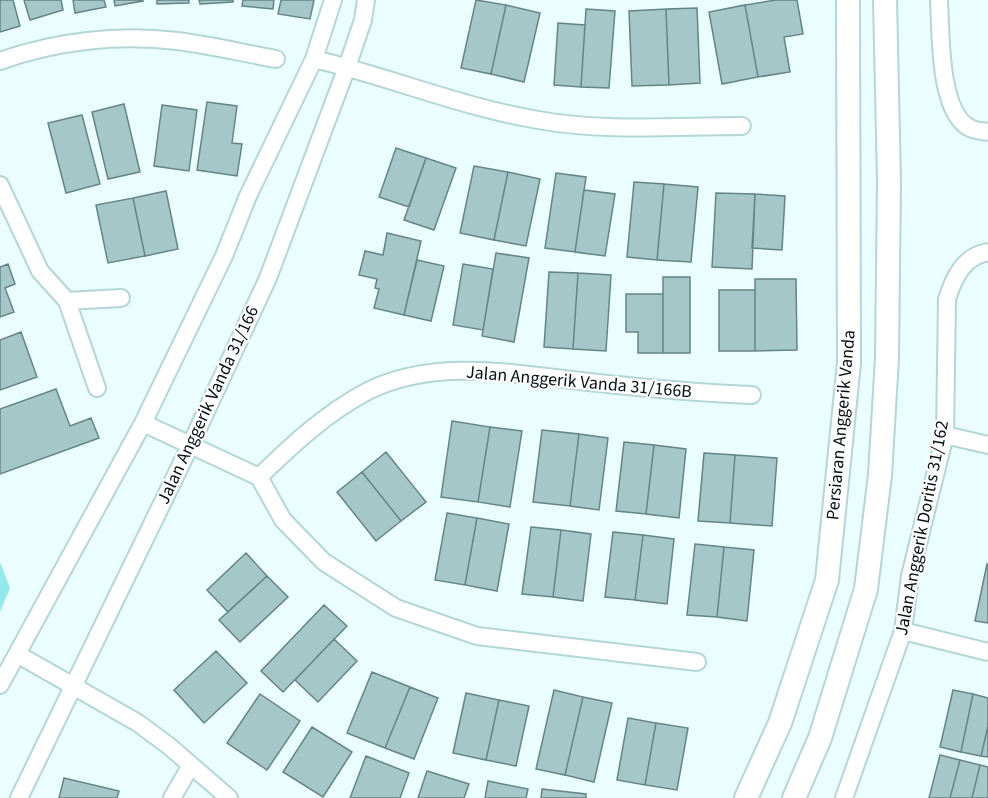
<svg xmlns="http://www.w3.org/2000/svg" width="988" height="798" font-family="'Source Sans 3',sans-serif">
  <rect width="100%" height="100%" fill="#eafeff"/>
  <path fill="#94e8ec" d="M0,562l10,26 -10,24z"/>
  <path fill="#a6c7c8" stroke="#658485" stroke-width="1.5" d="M0,0h13l7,26 -20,6z
    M24,0h37l2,10 -33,10z
    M73,0h31l2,7 -31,6z
    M114,0h29v1l-28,5z
    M157,0h32v3l-32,1z
    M199,0h34v2l-33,2z
    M243,0h31l-1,9 -31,-3z
    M281,0h33l-4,19 -32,-5z
    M476,0l30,5 -15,69 -30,-6z
    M776,0h21l6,34 -19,3 6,35 -32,5 -13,-72z
    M506,5l34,8 -16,69 -33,-8z
    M745,5l13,72 -36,7 -13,-72z
    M697,8l3,75 -31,2 -3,-76z
    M586,9l29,2 -6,77 -28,-1z
    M666,9l3,76 -37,1 -3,-75z
    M558,23l27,2 -4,62 -27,-2z
    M207,102l30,4 -5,37 10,1 -5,32 -40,-6z
    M124,104l16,68 -32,7 -16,-67z
    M162,105l35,5 -8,61 -35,-5z
    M82,115l18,69 -34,9 -18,-70z
    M396,148l30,10 -17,49 -30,-10z
    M426,158l30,10 -22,62 -30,-10z
    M474,166l34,6 -14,68 -34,-7z
    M508,172l32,7 -14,67 -32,-6z
    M556,173l30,4 -11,75 -30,-4z
    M634,182l30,2 -7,76 -30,-3z
    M664,184l34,3 -7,75 -34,-2z
    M584,190l31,4 -10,62 -30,-4z
    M166,191l12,58 -33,7 -12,-58z
    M716,193l39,1 -3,75 -40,-2z
    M755,194l30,2 -3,54 -30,-2z
    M133,198l12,58 -37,7 -12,-58z
    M387,233l34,8 -17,74 -30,-7 5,-19 -4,-1 2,-9 -18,-4 6,-24 18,4z
    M496,253l33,5 -15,84 -32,-6z
    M417,260l27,6 -13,55 -27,-6z
    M8,264l7,20 -10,4 9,24 -14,5v-50z
    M463,264l30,5 -10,61 -30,-5z
    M549,272l29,1 -5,76 -29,-2z
    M578,273l33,2 -5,76 -33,-2z
    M663,277h27v76h-27z
    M755,279h41l1,71 -42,1z
    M719,290h36v61h-36z
    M626,294h37v59h-25v-21h-12z
    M21,332l16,45 -37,13v-50z
    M56,389l14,37 21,-8 8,20 -99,36v-65z
    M452,421l38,6 -12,75 -37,-5z
    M490,427l32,4 -12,76 -32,-5z
    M542,430l37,4 -9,72 -37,-4z
    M579,434l29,4 -9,72 -29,-4z
    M624,442l30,3 -8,69 -30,-3z
    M654,445l32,4 -7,69 -33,-4z
    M386,452l40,50 -25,19 -39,-49z
    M704,453l31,2 -5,68 -32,-2z
    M735,455l42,3 -5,68 -42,-3z
    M362,472l39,49 -25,20 -39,-49z
    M447,513l30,5 -12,67 -30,-5z
    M477,518l32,6 -12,67 -32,-6z
    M531,527l30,3 -8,67 -31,-3z
    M561,530l30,4 -8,67 -30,-4z
    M613,532l30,3 -8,65 -30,-3z
    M643,535l31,4 -7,65 -32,-4z
    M695,544l29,3 -7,70 -30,-2z
    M724,547l30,3 -7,71 -30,-4z
    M246,553l21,23 -39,36 -21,-22z
    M987,564l1,1v58l-13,-2z
    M267,576l21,21 -48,45 -21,-22z
    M324,605l23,21 -64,66 -22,-21z
    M334,639l23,22 -39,41 -23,-22z
    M216,651l31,32 -43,40 -30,-33z
    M372,672l38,15 -25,61 -38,-15z
    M410,687l28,11 -24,61 -29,-11z
    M554,690l29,7 -18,78 -29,-6z
    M953,690l20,4 -12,58 -21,-5z
    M466,693l33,7 -13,60 -33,-7z
    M260,694l40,27 -33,49 -40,-27z
    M973,694l15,4v28l-7,30 -20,-4z
    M583,697l29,6 -18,79 -29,-7z
    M499,700l30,6 -13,60 -30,-6z
    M628,718l28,5 -11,62 -28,-5z
    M656,723l32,5 -11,62 -32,-5z
    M988,726v31l-7,-1z
    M312,727l40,25 -29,45 -40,-25z
    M940,755l20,5 -10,38h-21z
    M366,756l43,17 -9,25h-50z
    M960,760l20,5 -8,33h-22z
    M980,765l8,2v31h-16z
    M427,771l42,13 -5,14h-46z
    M64,778l55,13 -2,7h-58z
    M488,781l40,8 -2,9h-41z
    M542,789l44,5v4h-45z"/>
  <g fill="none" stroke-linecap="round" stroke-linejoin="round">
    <g stroke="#b4d6d7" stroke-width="20">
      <path id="street" d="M939,0c2,31 -1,112 31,128 5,3 13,3 18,4
        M314,59c76,18 147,48 224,61 66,12 137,6 204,6
        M0,61c56,-20 118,-27 177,-20 33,4 66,12 99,18
        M0,185l40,86 27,30 30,87
        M67,301l54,-3
        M143,423l116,54 24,43 41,42 72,46 81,28 220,26
        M945,435l43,10
        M259,477c33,-32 66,-63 107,-85 68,-35 151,-18 223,-10 55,6 109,11 163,13
        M903,631l85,21
        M17,654l121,69 31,23 60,52
        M0,685l143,-262 81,-167 24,-60 66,-137 19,-59
        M19,798l171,-352 78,-168 79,-211 16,-47 3,-20
        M172,798l18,-31
        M844,798l59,-167 7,-55 35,-141 2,-136c7,-22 17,-43 41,-47"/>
    </g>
    <g stroke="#b4d6d7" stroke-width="26">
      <path id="secondary" d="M746,798l34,-75 47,-143 22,-217 -1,-363
        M794,798l26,-60 46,-149 14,-114 7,-117 2,-177 -4,-181"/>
    </g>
    <use href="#street" stroke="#fff" stroke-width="16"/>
    <use href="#secondary" stroke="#fff" stroke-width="22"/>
  </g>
  <g text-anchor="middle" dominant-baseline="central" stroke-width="4.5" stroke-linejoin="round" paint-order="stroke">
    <g font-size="18" fill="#040f10" stroke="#fff">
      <text transform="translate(579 382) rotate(5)">Jalan Anggerik Vanda 31/166B</text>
      <text transform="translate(208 405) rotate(-65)">Jalan Anggerik Vanda 31/166</text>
      <text transform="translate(841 425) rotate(-85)">Persiaran Anggerik Vanda</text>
      <text transform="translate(922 528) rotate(-79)">Jalan Anggerik Doritis 31/162</text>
    </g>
  </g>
</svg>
